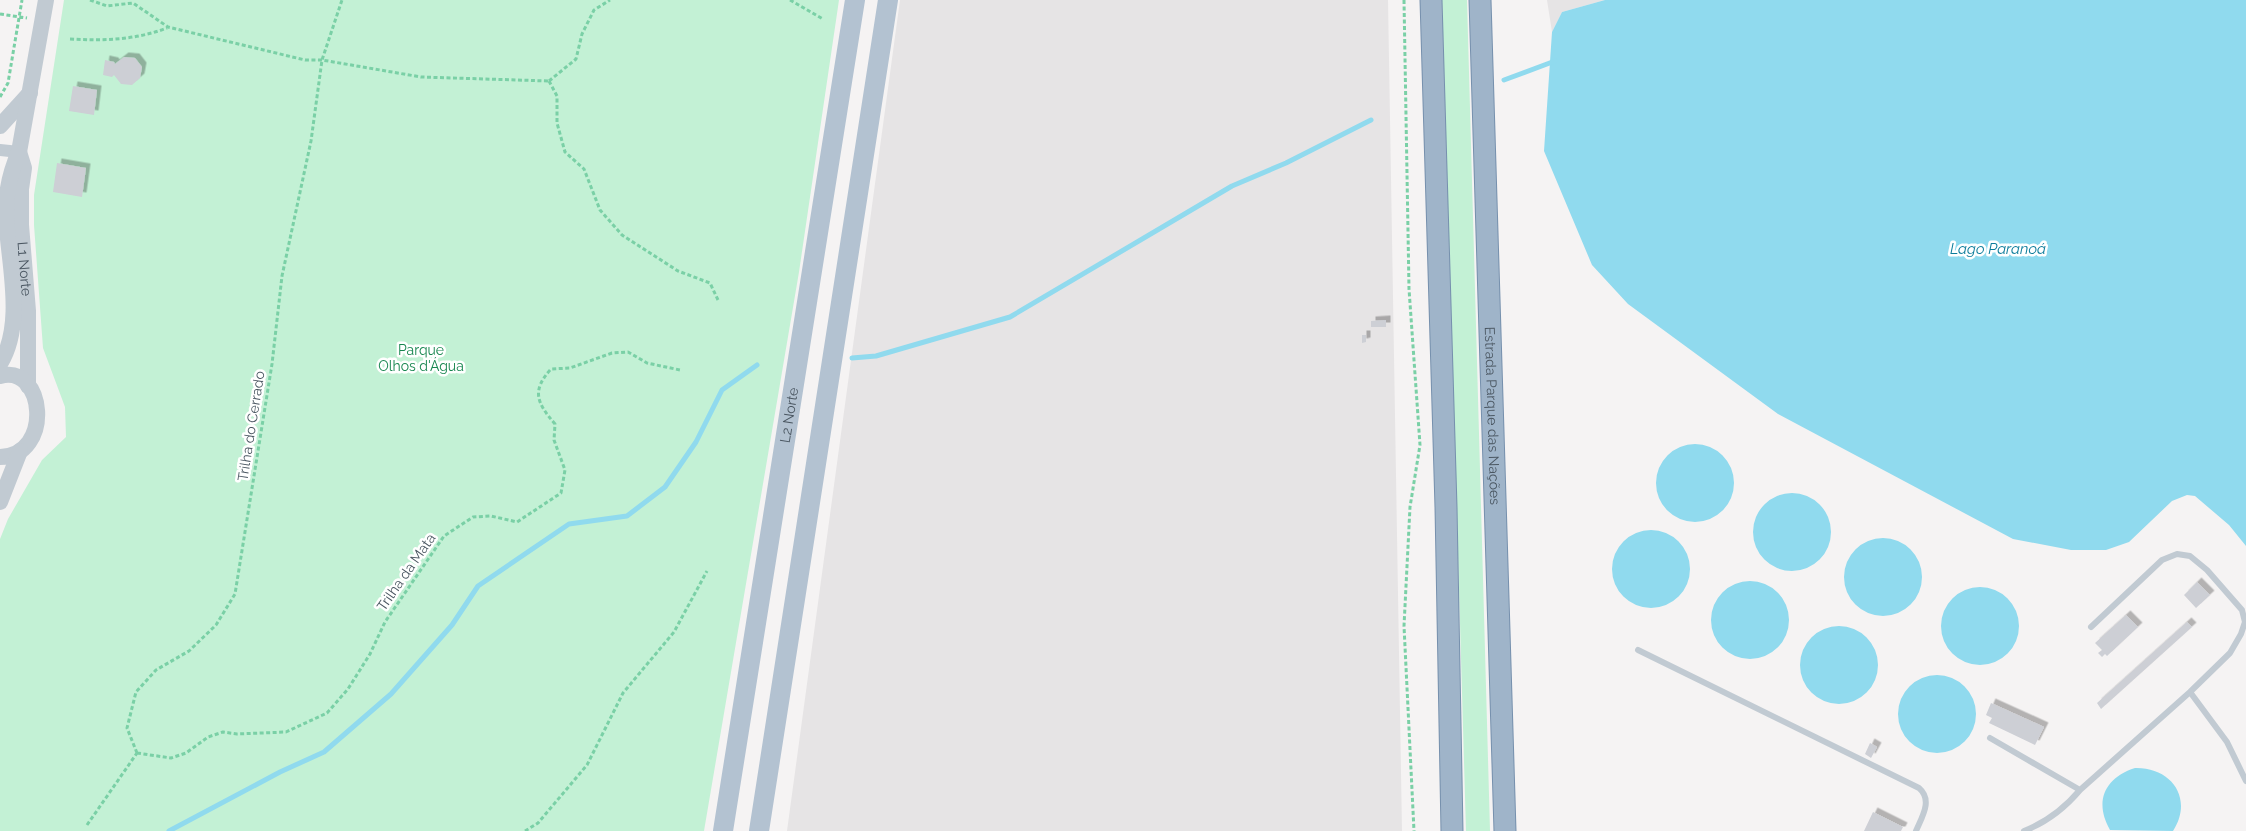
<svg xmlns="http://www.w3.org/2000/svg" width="2246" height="831" font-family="Raleway,sans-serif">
  <defs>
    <filter id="shadow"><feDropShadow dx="4.5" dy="-4.5" stdDeviation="0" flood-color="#0004"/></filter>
  </defs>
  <rect width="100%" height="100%" fill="#f5f3f3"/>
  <path fill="#e6e4e5" d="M900,0h488l14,831h-615z
    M1547,0h58l-43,12 -10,20z"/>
  <path fill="#c3f1d5" d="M64,0h775l-40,272 -95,559h-704v-292l8,-20 34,-59 24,-23 -1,-30 -22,-59 -9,-123v-30z
    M1442,0h25l23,831h-24z"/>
  <path fill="#90daee" d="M1605,0h641v546l-17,-21 -34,-29 -8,-1 -15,6 -43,41 -23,8h-35l-58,-11 -235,-125 -150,-110 -36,-39 -48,-114 8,-119 10,-20z
    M1656 483a39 39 0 1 1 78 0a39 39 0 1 1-78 0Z
    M1753 532a39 39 0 1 1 78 0a39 39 0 1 1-78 0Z
    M1612 569a39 39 0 1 1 78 0a39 39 0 1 1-78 0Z
    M1844 577a39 39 0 1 1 78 0a39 39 0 1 1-78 0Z
    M1711 620a39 39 0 1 1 78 0a39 39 0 1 1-78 0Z
    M1941 626a39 39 0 1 1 78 0a39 39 0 1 1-78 0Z
    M1800 665a39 39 0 1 1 78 0a39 39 0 1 1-78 0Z
    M1898 714a39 39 0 1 1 78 0a39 39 0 1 1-78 0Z
    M2135,768c36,-1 59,30 38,63l-63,-1c-16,-28 -6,-52 25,-62z"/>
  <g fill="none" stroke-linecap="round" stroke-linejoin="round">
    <path stroke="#90daee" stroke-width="5" d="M1504,80l51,-19
      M852,358l24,-2 134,-39 222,-131 54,-23 85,-43
      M169,831l111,-59 44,-20 67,-58 61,-69 26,-39 91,-62 58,-8 38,-29 31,-45 26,-52 35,-25"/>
  </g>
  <path fill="#cdcfd5" filter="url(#shadow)" d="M124,57l11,1 7,9 -2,11 -8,7 -11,-1 -7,-9 -2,2 -9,-2 2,-15 9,2 1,2z
    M73,86l24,4 -3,25 -25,-4z
    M57,163l29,5 -4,29 -29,-5z
    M1386,320v7h-15v-6z
    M1362,335h4v7l-4,1z
    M2197,582l13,13 -14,13 -12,-13z
    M2126,615l12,12 -31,29 -2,-2 -3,3 -4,-4 4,-3 -7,-7z
    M2187,622l5,5 -91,82 -4,-6z
    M1991,703l53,24 -9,18 -46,-22 3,-5 -6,-3z
    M1870,743l7,4 -6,11 -6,-4z
    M1873,812l30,15 -2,4h-37z"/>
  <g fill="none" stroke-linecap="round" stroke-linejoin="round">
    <g stroke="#7690ad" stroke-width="23">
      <g id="trunk">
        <path d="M1431,0l15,507 6,324"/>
        <path id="s3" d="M1480,0l25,831"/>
      </g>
    </g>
    <path stroke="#7ad0a6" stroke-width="3" stroke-dasharray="4 2.5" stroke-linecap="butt" d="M90,0l17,6 26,-3 35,24 137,33h17l99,17 128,4
      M790,0l33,19
      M1404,0l5,289 11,156 -10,62 -6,119 10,205
      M0,14l27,4
      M70,39c34,2 65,1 97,-11
      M549,81l8,15v27l8,29 19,17 16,41 22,25 56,36 32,12 8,17
      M549,81l27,-22 6,-25 12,-24 16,-10
      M0,97l8,-14 14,-83
      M137,753l34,5 15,-5 22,-16 15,-5 14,2 49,-2 41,-19 21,-24 22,-35 15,-32 59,-86 29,-19 18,-1 26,6 44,-29 4,-23 -11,-30 1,-16c-18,-21 -24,-33 -4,-55l19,-1 42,-15 16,-1 19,11 33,7
      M137,753l-10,-25 9,-36 20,-22 33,-19 27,-26 19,-31 37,-230 10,-88 29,-135 11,-81 20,-60
      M87,825l50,-72
      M525,831l13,-8 49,-58 36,-72 51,-61 33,-61"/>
    <path stroke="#c1cad2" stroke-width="6" d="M1638,650l281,138c14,12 3,29 -3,43
      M2190,692l37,50 19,39
      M1990,738l90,52c-16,19 -33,32 -56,41
      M2080,790l110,-98 40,-39 11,-19 4,-12 -3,-12 -35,-40 -17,-14 -13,-2 -15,6 -71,67"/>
    <path stroke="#c1cad2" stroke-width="12" d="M0,150l19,2"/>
    <g stroke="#c1cad2" stroke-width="16">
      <path d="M0,126l30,-33"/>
      <path id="s1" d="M19,152l5,16 -3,21v36l7,86v75"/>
      <path d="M0,364c26,-42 7,-105 6,-152 0,-20 5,-42 13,-60l27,-152"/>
      <path d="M0,376c45,-13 54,80 0,81"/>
      <path d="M0,502l20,-51"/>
    </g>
    <g stroke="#b3c2d1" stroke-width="20">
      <path id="s2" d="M723,831l132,-831"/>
      <path d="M759,831l129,-831"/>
    </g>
    <use href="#trunk" stroke="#9fb4c9" stroke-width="21"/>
  </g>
  <g text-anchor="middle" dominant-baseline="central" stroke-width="5" stroke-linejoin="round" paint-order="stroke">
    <g font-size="14" fill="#4a5661" stroke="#fff">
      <text stroke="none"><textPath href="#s1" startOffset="118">L1 Norte</textPath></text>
      <text stroke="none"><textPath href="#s2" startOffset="421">L2 Norte</textPath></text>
      <text stroke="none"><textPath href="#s3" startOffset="416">Estrada Parque das Nações</textPath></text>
      <text transform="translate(251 426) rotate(-81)">Trilha do Cerrado</text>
      <text transform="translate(406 572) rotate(-55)">Trilha da Mata</text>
    </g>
    <g font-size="14" fill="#17864f" stroke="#fff">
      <text x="421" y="350">Parque<tspan x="421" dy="16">Olhos d'Água</tspan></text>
    </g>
    <g font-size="15" font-style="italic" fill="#0c7c9b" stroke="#fff">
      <text x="1998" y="249">Lago Paranoá</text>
    </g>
  </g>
</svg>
